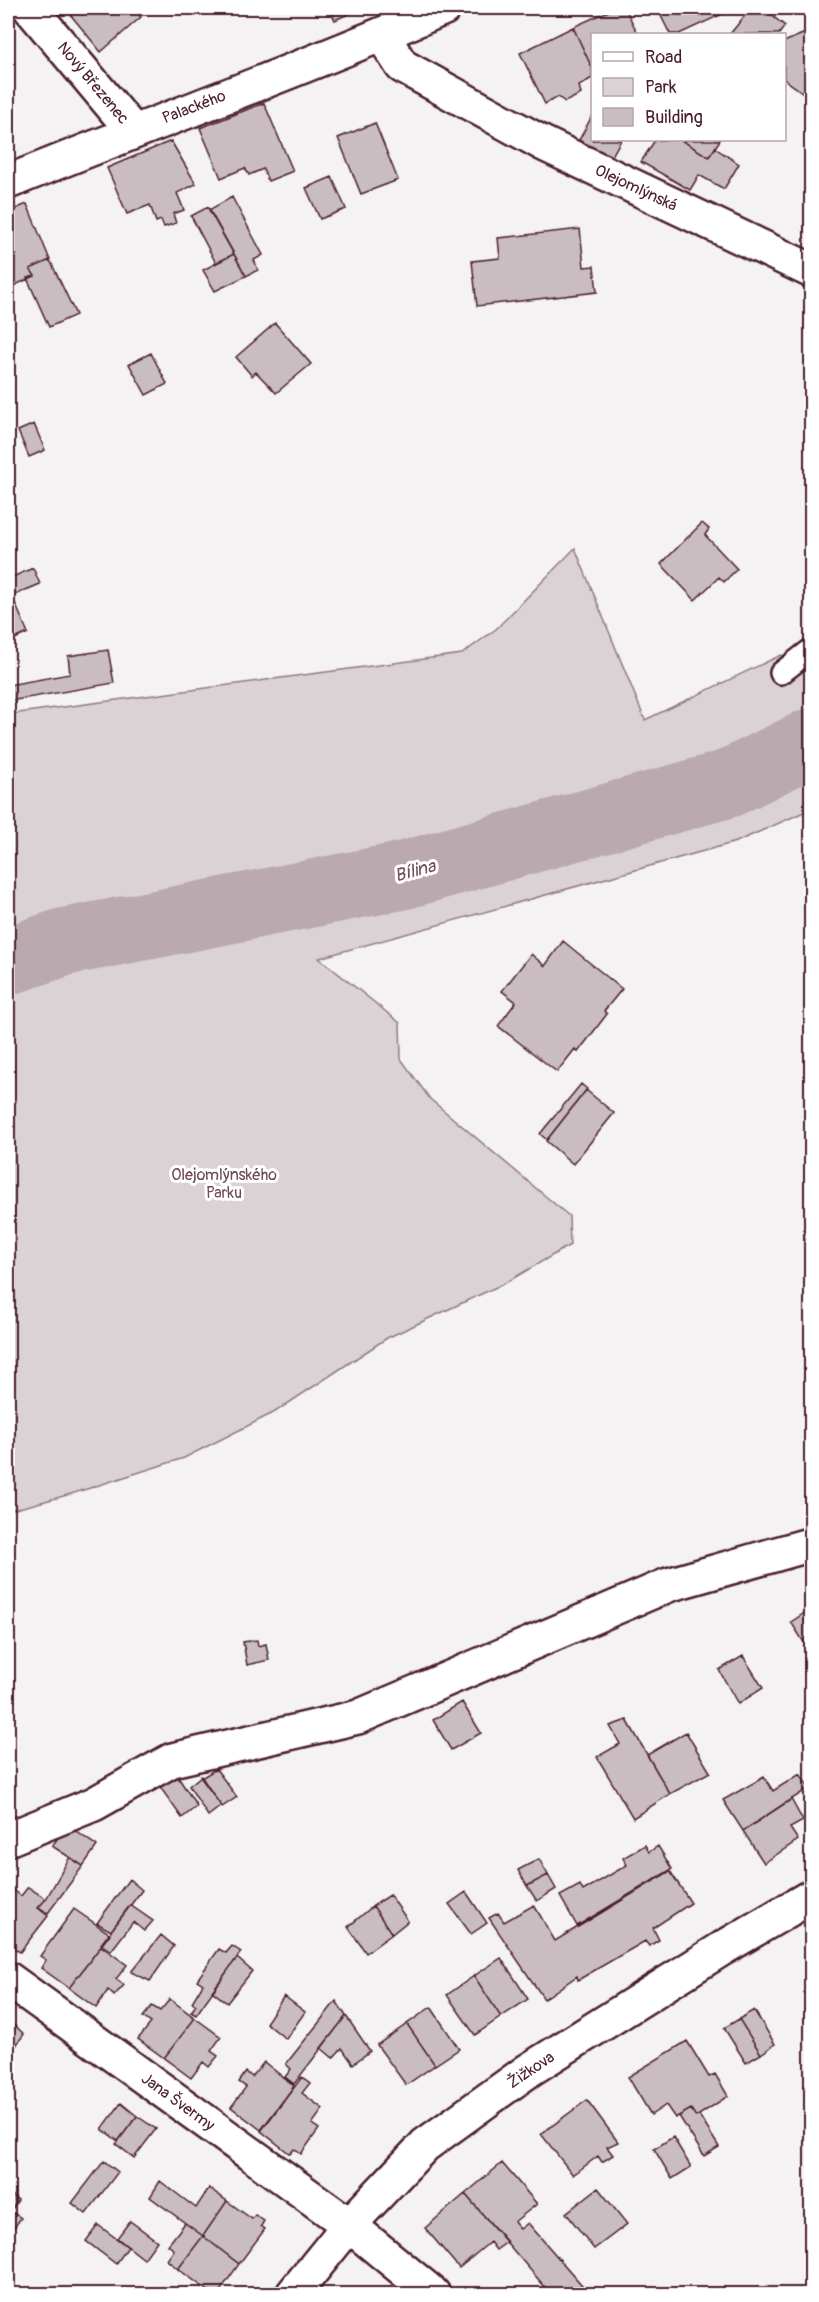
<svg xmlns="http://www.w3.org/2000/svg" width="819" height="2302" font-family="Pangolin,sans-serif">
  <rect width="100%" height="100%" fill="#f4f2f2"/>
  <filter id="ink" filterUnits="userSpaceOnUse"><feTurbulence type="fractalNoise" baseFrequency=".0167" numOctaves="2"/><feDisplacementMap in="SourceGraphic" scale="12" xChannelSelector="R" yChannelSelector="G"/><feConvolveMatrix kernelMatrix="1 2 1 2 8 2 1 2 1" color-interpolation-filters="sRGB"/></filter>
  <g filter="url(#ink)">
    <path fill="#dbd2d5" stroke="#927880" stroke-width="1.5" d="M575,548l70,172 136,-65 30,19v135l-75,33 -417,116 81,65 1,36 29,40 139,117 1,29 -63,37 -120,56 -112,74 -91,46 -113,36 -63,17v-794l3,-3 451,-60 34,-25z"/>
    <g fill="none" stroke-linecap="round" stroke-linejoin="round">
      <path stroke="#baa9ae" stroke-width="68" d="M8,961l56,-19 337,-66 326,-92 85,-42"/>
    </g>
    <path fill="#cabdc1" stroke="#4a1f2b" stroke-width="1.5" d="M65,8h80l-7,6 3,3 -40,35z
      M329,8h33l-27,12z
      M615,8h10l13,26h-46v34l-19,-41z
      M657,8h55l4,9 -37,17h-9z
      M712,8h24l-20,9z
      M751,8h11l23,18 -6,8h-49z
      M573,27l19,41v10l-13,8 2,8 -16,8 -7,-5 -13,7 -25,-51z
      M812,30v69l-28,-20v-37z
      M264,103l29,68 -25,10 -5,-12 -14,6 -4,-7 -24,10 -21,-50z
      M592,116v24h29l-12,21 -32,-17z
      M375,123l23,57 -37,14 -23,-56z
      M655,140h26l28,17 6,-9 24,16 -15,25 -25,-14 -9,15 -49,-28z
      M681,140h39l-11,17z
      M171,141l25,43 -19,9 7,17 -11,4 3,9 -12,4 -3,-7 -5,2 -6,-17 -23,9 -20,-46z
      M332,177l14,32 -26,10 -14,-31z
      M232,197l31,58 -9,5 4,10 -12,6 -37,-66z
      M27,204l23,56 -20,9 5,7 -24,11 -3,-9v-66z
      M208,207l26,47 -18,9 -25,-47z
      M580,229l4,38 10,-1 3,26 -120,14 -5,-45 28,-3 -2,-20z
      M234,254l12,22 -31,15 -12,-21z
      M50,260l26,55 -27,12 -22,-49 8,-2 -5,-7z
      M275,323l36,41 -35,29 -20,-21 -4,4 -16,-19z
      M151,353l16,31 -21,11 -17,-31z
      M34,424l11,26 -16,7 -11,-26z
      M702,523l7,6 -4,6 32,34 -13,13 -5,-5 -24,23 -34,-36z
      M33,568l7,16 -28,12 16,37 -20,9v-63z
      M108,650l6,33 -104,18 -2,-16 62,-11 -2,-18z
      M563,941l59,48 -18,22 3,3 -29,38 -3,-3 -18,23 -59,-46 18,-24 -14,-11 29,-37 14,12z
      M581,1084l6,5 -40,51 -7,-6z
      M586,1090l28,23 -41,51 -27,-23z
      M806,1612l6,9v34l-21,-33z
      M257,1640l1,6 8,-2 3,16 -22,5 -4,-23z
      M743,1656l20,32 -25,16 -19,-34z
      M462,1702l19,31 -30,17 -18,-30z
      M627,1720l43,74 -37,24 -36,-61 23,-13 -10,-18z
      M686,1732l24,40 -40,22 -23,-39z
      M216,1769l21,28 -15,10 -21,-29z
      M176,1774l21,32 -15,12 -22,-31z
      M800,1774l9,14 -66,43 -20,-31 41,-23 9,14z
      M201,1776l20,30 -13,10 -19,-30z
      M791,1799l12,22 -13,7 8,12 -34,23 -21,-32z
      M67,1825l30,21 -14,20 -31,-20z
      M645,1845l4,7 9,-6 14,23 -95,57 -17,-30 20,-11 3,6 44,-26 -4,-7z
      M70,1857l13,9 -35,47 -10,-5 8,-9z
      M539,1859l9,16 -21,11 -9,-16z
      M670,1871l21,32 -38,25 6,12 -10,6 -4,-5 -67,39 -1,-4 -33,23 -55,-81 9,-5 6,9 30,-17 21,36z
      M548,1875l8,14 -19,12 -10,-15z
      M129,1879l13,11 -31,41 -14,-8z
      M9,1886l12,10 7,-9 18,12 -8,9 10,8 -28,36 -12,-8z
      M466,1892l21,31 -16,11 -22,-30z
      M390,1895l18,26 -16,13 -19,-28z
      M130,1905l23,16 -9,10 -11,-9 -22,29 -10,-7z
      M373,1906l19,28 -26,19 -18,-26z
      M74,1909l36,25 -41,54 -28,-20 5,-8 -6,-4z
      M161,1935l13,11 -24,35 -19,-9z
      M101,1946l26,19 -11,14 8,6 -10,11 -6,-6 -12,18 -27,-20z
      M232,1946l9,6 -45,63 -5,-3 5,-7 -4,-3 11,-18 -6,-4 22,-31 7,4z
      M237,1958l15,13 -25,32 -15,-12z
      M501,1958l27,41 -27,18 -27,-41z
      M474,1976l27,41 -26,18 -28,-40z
      M284,1996l21,16 -19,27 -20,-16z
      M170,1999l25,19 -31,40 -26,-19 13,-16 -8,-6 9,-11 8,5z
      M336,2001l10,15 -52,68 -9,-7 6,-8 -5,-5z
      M431,2007l28,42 -24,16 -28,-41z
      M754,2010l21,34 -14,10 -22,-35z
      M346,2016l24,35 -17,13 -11,-16 -9,10 -12,-10z
      M195,2018l26,19 -10,14 7,5 -9,11 -6,-5 -12,16 -27,-20z
      M739,2019l22,35 -15,9 -22,-35z
      M11,2022l13,12 -16,23v-31z
      M407,2024l28,41 -29,20 -29,-40z
      M687,2041l22,36 6,-3 13,22 -32,21 -5,-8 -16,9 -9,-13 -15,10 -23,-38z
      M264,2062l30,24 -33,44 -30,-23 15,-20 -7,-5 7,-10 6,5z
      M302,2077l8,6 -8,10 21,16 -11,15 7,5 -18,25 -7,-5 -4,5 -29,-23z
      M587,2100l31,42 -11,5 6,8 -11,7 -4,-6 -25,19 -32,-41z
      M121,2103l16,13 -19,25 -16,-12z
      M691,2109l5,8 3,-2 20,32 -15,9 -25,-40z
      M137,2116l19,13 -22,29 -18,-14z
      M673,2137l18,30 -19,12 -18,-30z
      M104,2161l14,11 -32,42 -14,-11z
      M502,2163l35,41 -23,18 6,7 8,-6 59,68 -4,3h-9l-4,-5 -5,5h-14l-86,-100z
      M160,2181l36,27 13,-20 18,13 -24,35 -53,-39z
      M598,2188l29,36 -33,25 -28,-36z
      M8,2192l10,8 -7,11 10,7 -13,18z
      M465,2194l42,48 -11,8 -6,-8 -31,26 -34,-40z
      M227,2201l25,18 3,-4 9,6 -3,5 4,3 -26,35 -36,-28z
      M130,2221l27,20 -13,18 -27,-21z
      M185,2223l18,13 -25,33 -11,-9 7,-10 -6,-5z
      M98,2225l30,22 -12,17 -30,-23z
      M203,2236l36,28 -21,30h-5l-35,-25z"/>
    <g fill="none" stroke-linecap="round" stroke-linejoin="round">
      <g stroke="#4a1f2b" stroke-width="26">
        <path id="service" d="M781,673l31,-24"/>
      </g>
      <g stroke="#4a1f2b" stroke-width="38">
        <path id="minor" d="M30,8l103,123
          M382,35l20,31 142,78 268,127
          M8,1839l86,-35 78,-44 186,-43 310,-132 144,-41
          M8,1979l341,246 84,69
          M293,2294l56,-69 76,-80 104,-75 194,-122 89,-52"/>
      </g>
      <g stroke="#4a1f2b" stroke-width="38">
        <path id="tertiary" d="M8,182c145,-59 293,-112 436,-174"/>
      </g>
      <use href="#service" stroke="#fff" stroke-width="21"/>
      <use href="#minor" stroke="#fff" stroke-width="33"/>
      <use href="#tertiary" stroke="#fff" stroke-width="33"/>
    </g>
  </g>
  <g text-anchor="middle" dominant-baseline="central" stroke-width="6" stroke-linejoin="round" paint-order="stroke">
    <g font-size="16" fill="#4a1f2b" stroke="#fff">
      <text transform="translate(93 83) rotate(50)">Nový Březenec</text>
      <text transform="translate(194 107) rotate(-21)">Palackého</text>
      <text transform="translate(636 188) rotate(25)">Olejomlýnská</text>
      <text transform="translate(531 2070) rotate(-34)">Žižkova</text>
      <text transform="translate(178 2102) rotate(36)">Jana Švermy</text>
    </g>
    <g font-size="16" fill="#6e4c56" stroke="#fff">
      <text x="224" y="1175">Olejomlýnského<tspan x="224" dy="18">Parku</tspan></text>
    </g>
    <g font-size="18" font-style="italic" fill="#714f59" stroke="#fff">
      <text transform="translate(415 871) rotate(-15)">Bílina</text>
    </g>
  </g>
  <rect width="819" height="2302" fill="none" stroke="#fff" stroke-width="30"/>
  <rect x="15" y="15" width="789" height="2272" fill="none" stroke="#4a1f2b" stroke-width="2" filter="url(#ink)"/>
  <rect x="591" y="33" width="195" height="108" fill="#ffffff" stroke="#b7a5aa" stroke-width="1.5"/>
  <rect x="603" y="52" width="30" height="9" fill="#ffffff" stroke="#b7a5aa" stroke-width="1.5"/>
  <text x="645" y="63" font-size="18" fill="#4a1f2b">Road</text>
  <rect x="603" y="78" width="30" height="18" fill="#dbd2d5" stroke="#b7a5aa" stroke-width="1.5"/>
  <text x="645" y="93" font-size="18" fill="#4a1f2b">Park</text>
  <rect x="603" y="108" width="30" height="18" fill="#cabdc1" stroke="#b7a5aa" stroke-width="1.5"/>
  <text x="645" y="123" font-size="18" fill="#4a1f2b">Building</text>
</svg>
